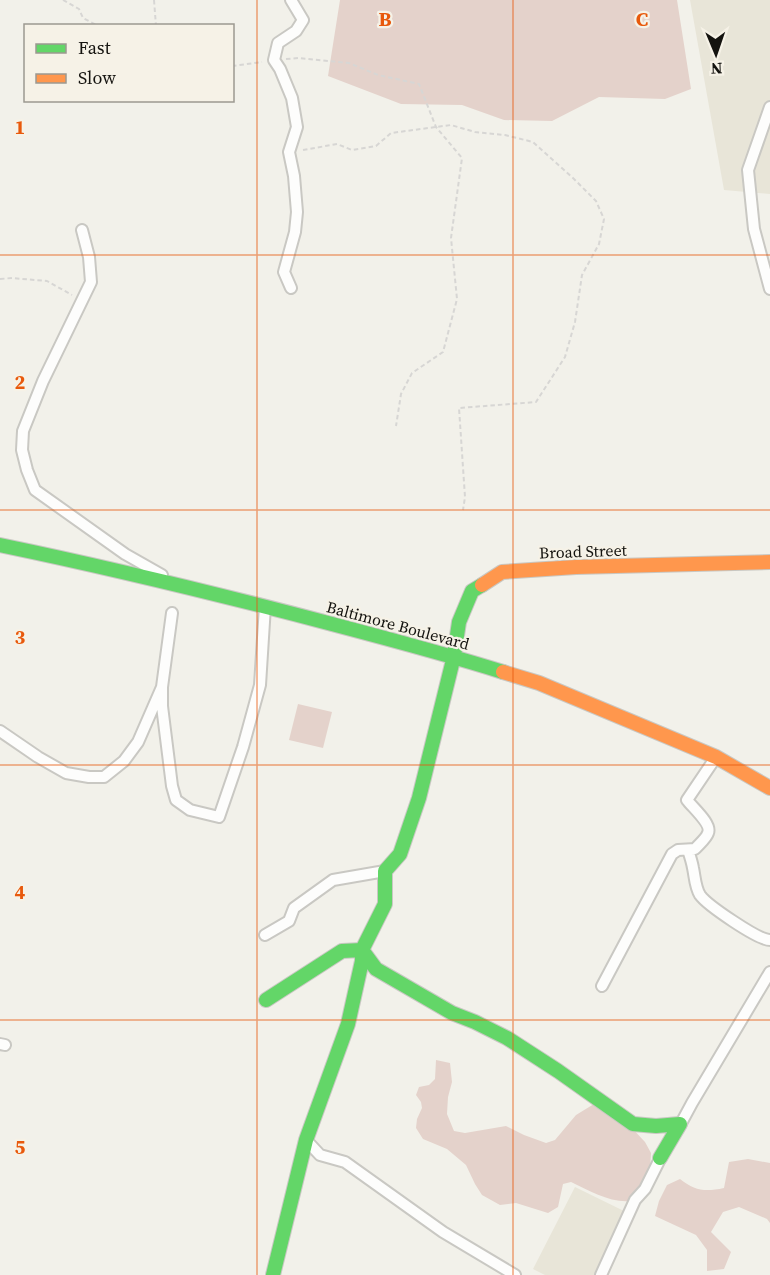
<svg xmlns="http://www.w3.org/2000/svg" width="770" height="1275" font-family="'Source Serif 4',serif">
  <rect width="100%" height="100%" fill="#f2f1ea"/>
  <path fill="#e8e5d8" d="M690,0h80v194l-46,-4z
    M575,1187l51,25 -31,63h-50l-12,-6z"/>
  <path fill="#e4d2cb" d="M340,0h337l14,89 -26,10 -66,-2 -47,24 -48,-1 -42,-15 -61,-1 -73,-28z
    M298,704l34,8 -9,36 -34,-8z
    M436,1060l14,3 2,19 -4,15 -1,17 7,17 11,2 41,-7 18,9 22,8 9,-3 21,-25 18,-11 36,22 15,16 6,11 -1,18 -3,12 -16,18c-21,2 -41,-10 -60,-19l-8,2 -5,23 -10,6 -32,-10 -16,2 -18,-10 -7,-11 -9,-19 -19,-16 -24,-10 -7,-11 1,-9 5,-11 -1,-6 -5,-7 3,-8 10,-2 6,-6z
    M748,1159l22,4v60l-3,-4 -28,-12 -16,5 -12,20 20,20 -7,17 -17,2v-21l-11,-15 -41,-19 4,-15 8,-16 13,-6c15,12 25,13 44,9l5,-26z"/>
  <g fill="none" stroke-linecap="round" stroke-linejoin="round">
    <g stroke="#c9c8c3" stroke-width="14">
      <path id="street" d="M291,0l12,20 -7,11 -18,12 -4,17 6,9 12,29 5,29 -8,25 5,24 3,36 -2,20 -11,40 7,16
        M770,107l-22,63 6,59 16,60
        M82,230l7,27 2,25 -48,99 -20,50 -1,19 5,20 8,20 90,64 37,21
        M162,687v19l10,80 4,14 14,10 29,7 24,-70 17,-62 5,-79
        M0,731l38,26 28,16 23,4h15l20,-16 14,-19 24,-55 10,-74
        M688,850c2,6 4,12 5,18 2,9 2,19 7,27 7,10 58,45 70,45
        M265,935l24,-14 5,-13 39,-28 52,-9
        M602,986l70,-132 6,-4 17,-1c4,-5 11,-10 13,-16 4,-9 -15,-25 -21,-33l29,-43
        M0,1044l5,1
        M678,1129l14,-26 78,-131
        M306,1140l14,15 25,7 98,70 72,43
        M601,1275l34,-75 10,-11 18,-36"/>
    </g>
    <g stroke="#c9c8c3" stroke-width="16">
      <path id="fast" d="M0,545c111,23 222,50 332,79 57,15 114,30 171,48
        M266,1000l76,-49 20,-1 14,19 76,44 23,9 32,16 51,33 75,53 23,2 24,-2 -20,34
        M273,1275l33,-135 42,-116 14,-63v-11l23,-46v-33l15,-17 19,-56 35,-142 5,-34 13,-31 10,-6"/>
    </g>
    <g stroke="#c9c8c3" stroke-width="16">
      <path id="slow" d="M482,585l20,-13 74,-5 194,-5
        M503,672l36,11 177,74 54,31"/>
    </g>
    <path stroke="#d7d6d4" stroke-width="2" stroke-dasharray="4.5 3" stroke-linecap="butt" d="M63,0l16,9 4,9 15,8
      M154,0l2,26
      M286,59l13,-1 50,5 29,12 41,9 17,43 26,31 -11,80 6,61 -14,53 -31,21 -11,21 -5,32
      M232,66l30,-4
      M303,150l34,-6 15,6 24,-4 15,-13 60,-8 24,7 30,3 28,7 41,37 22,22 8,18 -5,25 -17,31 -7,47 -10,35 -29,45 -77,6 6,89 -2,13
      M0,279l12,-1 35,3 25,14"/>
    <use href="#street" stroke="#fdfdfc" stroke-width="10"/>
    <use href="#fast" stroke="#63d668" stroke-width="14"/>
    <use href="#slow" stroke="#ff974d" stroke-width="14"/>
  </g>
  <path fill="none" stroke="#e8590c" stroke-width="1.5" stroke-opacity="0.55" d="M257,0v1275M513,0v1275M0,255h770M0,510h770M0,765h770M0,1020h770"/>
  <g text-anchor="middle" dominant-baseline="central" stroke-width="4.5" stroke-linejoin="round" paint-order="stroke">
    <g font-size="16" fill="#14130f" stroke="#f6f2e7">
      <text transform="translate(583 551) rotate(-2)">Broad Street</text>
      <text transform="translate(398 625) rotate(15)">Baltimore Boulevard</text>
    </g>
  </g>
  <g font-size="20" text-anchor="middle" font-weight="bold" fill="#e8590c" stroke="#f6f2e7" stroke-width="4.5" stroke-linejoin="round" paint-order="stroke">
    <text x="385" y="26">B</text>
    <text x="642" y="26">C</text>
    <text x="20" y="134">1</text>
    <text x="20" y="389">2</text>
    <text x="20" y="644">3</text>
    <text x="20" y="899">4</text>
    <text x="20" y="1154">5</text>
  </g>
  <rect x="24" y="24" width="210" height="78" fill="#f6f2e7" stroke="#9c9991" stroke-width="1.5"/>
  <rect x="36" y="44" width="30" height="9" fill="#63d668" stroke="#9c9991" stroke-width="1.5"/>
  <text x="78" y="54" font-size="18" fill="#14130f">Fast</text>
  <rect x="36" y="74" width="30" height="9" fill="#ff974d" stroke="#9c9991" stroke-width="1.5"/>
  <text x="78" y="84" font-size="18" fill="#14130f">Slow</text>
  <g transform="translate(716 54) rotate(178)" stroke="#f6f2e7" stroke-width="4.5" paint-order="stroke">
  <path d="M0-4.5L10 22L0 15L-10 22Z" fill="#14130f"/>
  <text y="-9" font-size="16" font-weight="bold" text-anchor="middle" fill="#14130f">N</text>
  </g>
</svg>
